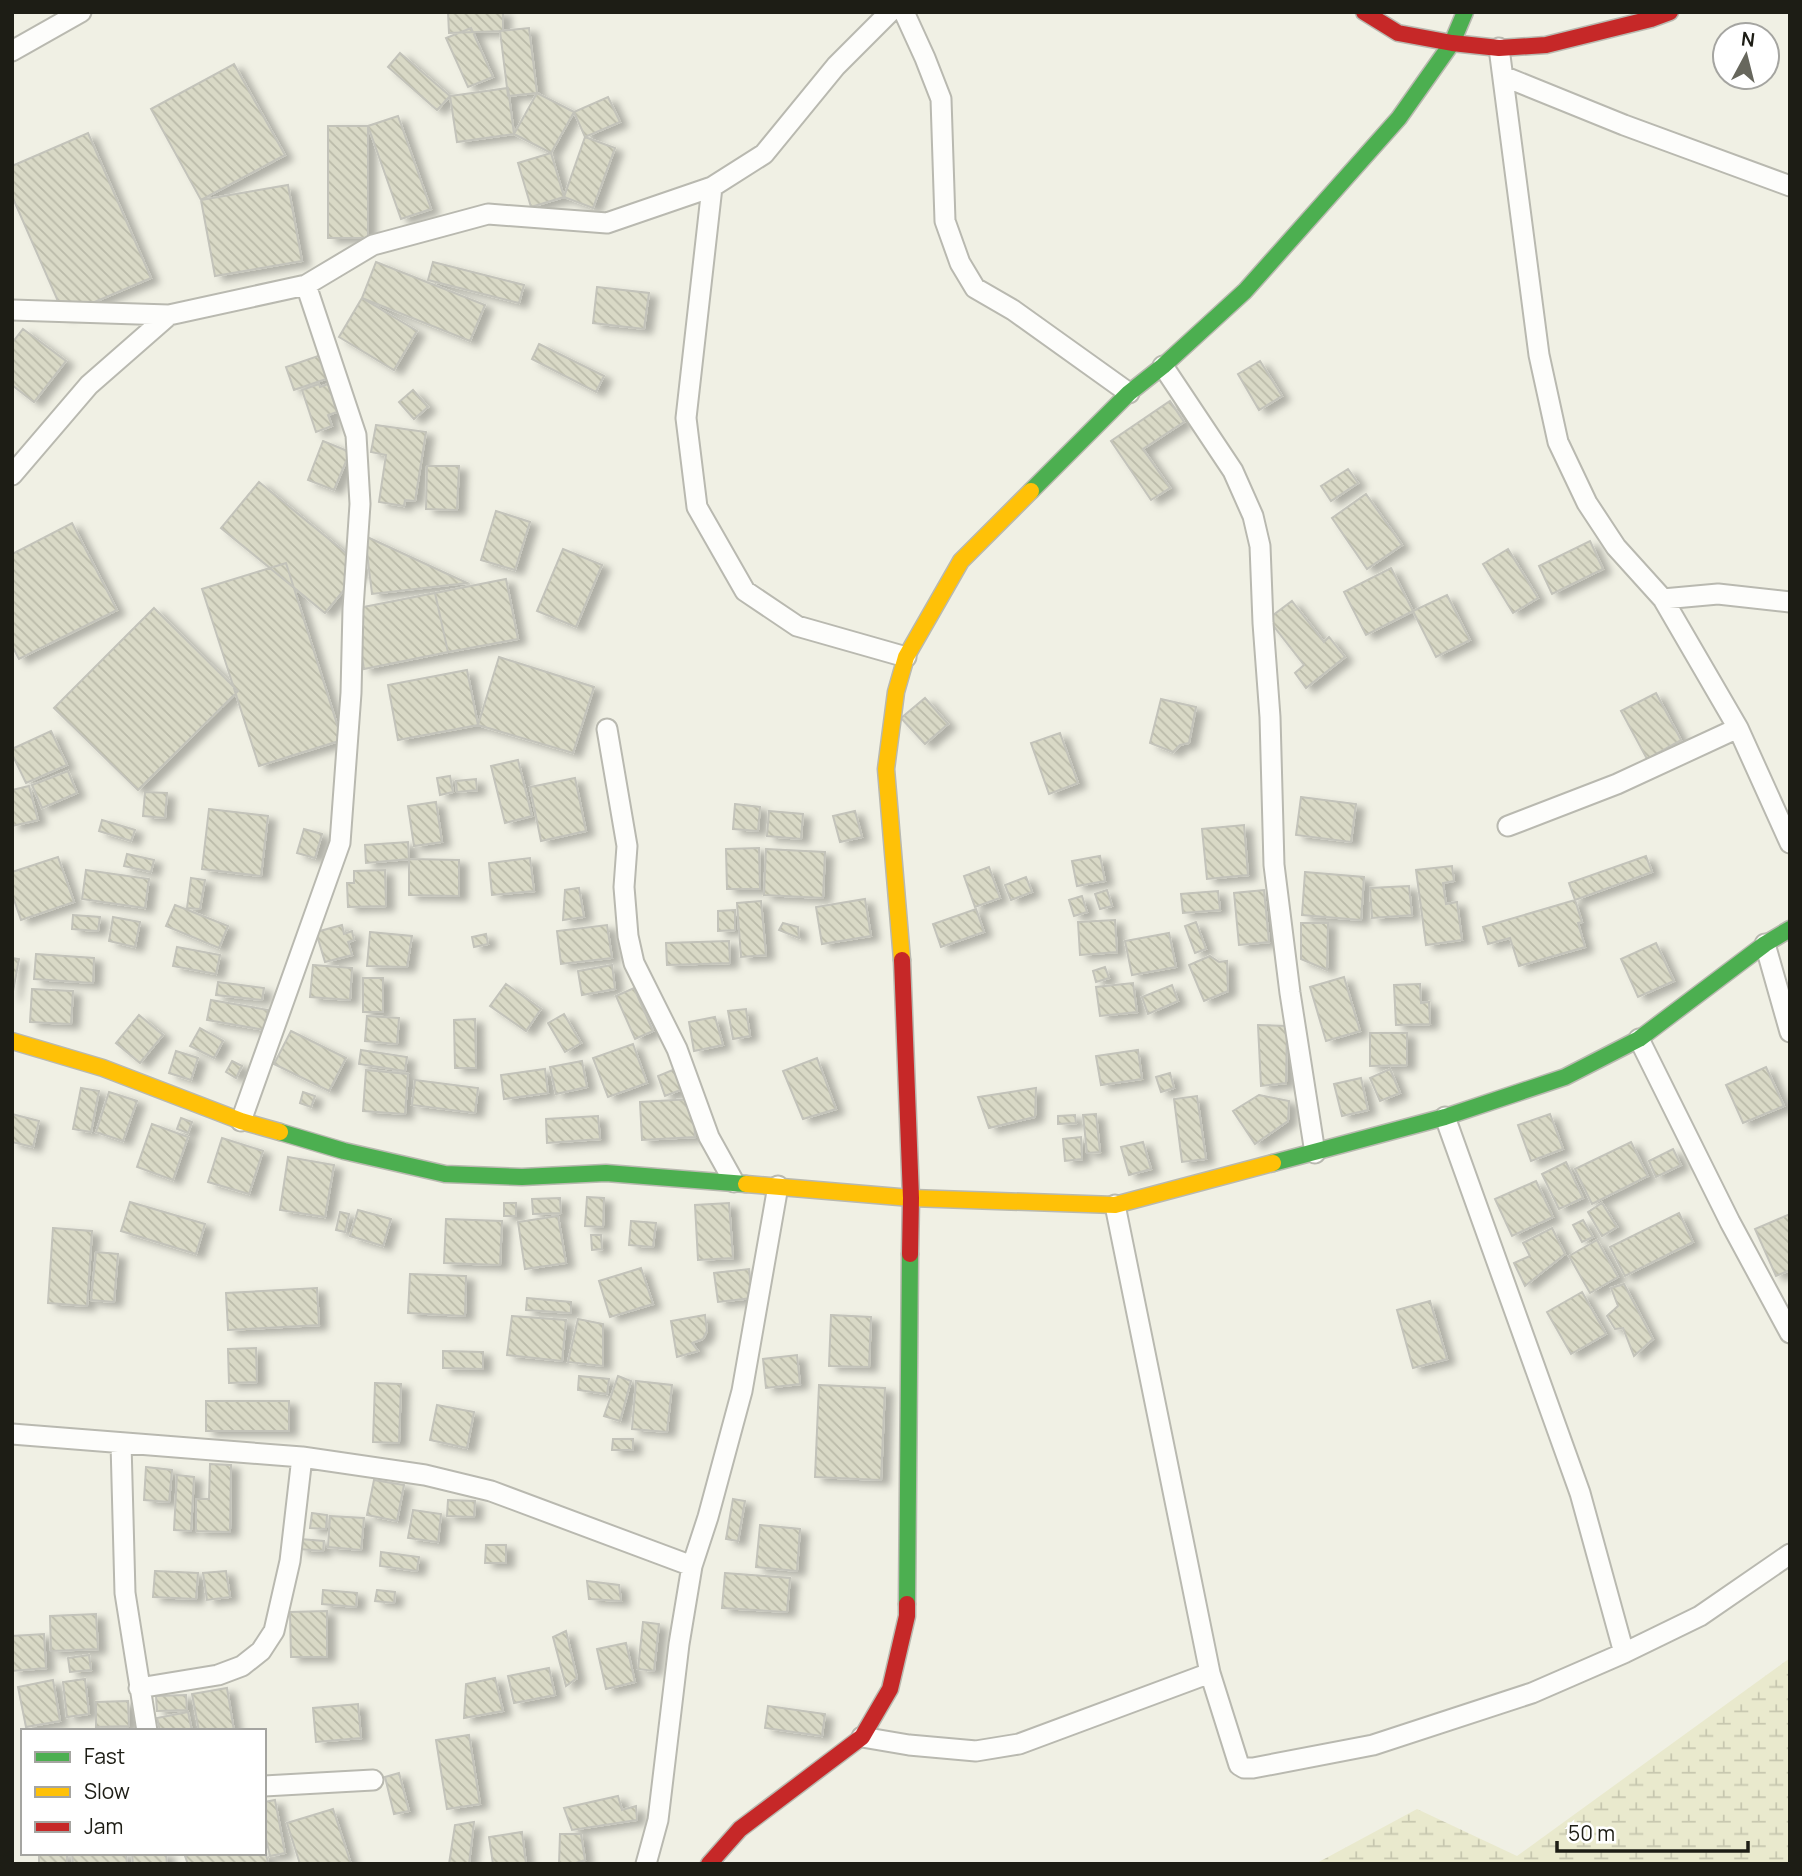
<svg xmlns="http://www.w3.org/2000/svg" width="1802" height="1876" font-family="Manrope,sans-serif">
  <defs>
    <pattern id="wetland-marsh" width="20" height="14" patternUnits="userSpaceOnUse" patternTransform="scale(1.75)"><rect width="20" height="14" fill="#e9e9cd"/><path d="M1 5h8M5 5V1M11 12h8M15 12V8" fill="none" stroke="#c7c7af"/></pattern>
    <pattern id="building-back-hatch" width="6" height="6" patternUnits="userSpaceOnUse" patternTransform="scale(1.75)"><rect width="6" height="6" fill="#d9d9c6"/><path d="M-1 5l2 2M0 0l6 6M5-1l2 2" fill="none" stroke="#babaa9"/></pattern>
    <filter id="shadow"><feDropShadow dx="8" dy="4.5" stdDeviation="3.5" flood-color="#0004"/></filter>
  </defs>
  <rect width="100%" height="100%" fill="#f0f0e4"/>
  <path fill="url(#wetland-marsh)" d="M1790,1658v206h-475l102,-55 100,47z"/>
  <path fill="url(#building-back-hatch)" stroke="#c3c3ba" stroke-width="2" filter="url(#shadow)" d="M448,12h55v19l-54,2z
    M471,28l22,49 -25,10 -22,-49z
    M529,28l8,65 -29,3 -8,-65z
    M400,53l50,43 -13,14 -49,-43z
    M234,64l51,91 -84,45 -50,-91z
    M508,88l6,46 -57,8 -7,-46z
    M537,93l37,19 -23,41 -37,-19z
    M608,97l12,25 -35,15 -11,-25z
    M398,116l33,93 -30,10 -33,-93z
    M328,126h40v112h-40z
    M88,133l63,145 -87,37 -52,-119v-30z
    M585,137l30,11 -22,60 -29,-11z
    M551,153l13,44 -33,10 -13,-44z
    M288,185l14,76 -87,15 -14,-76z
    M376,262l109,43 -15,36 -108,-43z
    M433,262l91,23 -5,18 -91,-23z
    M597,287l52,6 -5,36 -51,-6z
    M362,298l55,33 -23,39 -55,-33z
    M23,329l43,32 -32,41 -22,-17v-42z
    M539,344l65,32 -8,16 -64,-33z
    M321,355l8,23 -35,12 -8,-23z
    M1260,361l22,35 -23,14 -21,-36z
    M319,384l1,3 8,-3 9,28 -9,3 4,11 -16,6 -14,-42z
    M413,390l15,17 -14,12 -15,-17z
    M1170,401l14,21 -41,27 27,39 -19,12 -40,-59z
    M376,425l50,7 -11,69 -10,-1 -1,6 -25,-4 7,-47 -15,-3z
    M323,441l27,11 -16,38 -26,-10z
    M427,466h32l-2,44 -31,-1z
    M1348,469l10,14 -27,18 -10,-15z
    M259,482l104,85 -38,46 -104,-85z
    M1366,494l36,51 -35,24 -35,-51z
    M496,511l34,11 -15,48 -34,-10z
    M72,523l45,87 -98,49 -7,-13v-92z
    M365,536l102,47 -95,11z
    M1590,541l13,28 -51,25 -13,-28z
    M563,549l39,16 -26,62 -39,-16z
    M1508,549l30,49 -25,15 -30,-49z
    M286,563l56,177 -83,26 -57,-177z
    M1391,568l22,43 -47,24 -22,-43z
    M506,579l12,60 -70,13 -13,-59z
    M435,593l13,59 -84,17 -11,-60z
    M1447,595l23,45 -34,17 -23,-46z
    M1292,601l32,41 5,-5 16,20 -39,31 -11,-15 9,-8 -36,-46z
    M154,608l84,83 -100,99 -84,-82z
    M499,657l95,30 -21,66 -95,-28z
    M467,670l11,55 -80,15 -10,-55z
    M1656,693l25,47 -34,19 -26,-48z
    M925,698l23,26 -23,20 -24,-26z
    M1161,699l35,8 -7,36 -9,2 -7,7 -23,-9z
    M51,731l16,34 -41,18 -14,-29v-5z
    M1060,733l18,50 -29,11 -18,-51z
    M518,760l14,56 -27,7 -14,-57z
    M68,771l9,22 -35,15 -10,-23z
    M450,776l3,16 -13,3 -3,-17z
    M575,778l11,53 -45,10 -11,-54z
    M476,779l1,11 -20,2 -1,-11z
    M29,786l9,34 -26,6v-36z
    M145,792l22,1 -2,25 -22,-2z
    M1301,797l55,7 -5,38 -55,-7z
    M436,802l6,40 -28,4 -6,-40z
    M735,804l25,3 -2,24 -25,-2z
    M209,809l59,7 -7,60 -59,-7z
    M769,811l34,3 -2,25 -34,-3z
    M855,811l7,26 -22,5 -7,-26z
    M102,820l33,10 -4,11 -32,-10z
    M1244,825l4,50 -41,4 -5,-50z
    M304,829l18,5 -7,24 -18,-5z
    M408,842l1,17 -43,4 -1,-18z
    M759,848l1,41h-33l-1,-40z
    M766,849l59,3 -2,46 -59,-3z
    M127,854l27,6 -3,12 -27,-6z
    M1100,856l5,25 -28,5 -5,-25z
    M1646,856l6,16 -77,28 -6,-17z
    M58,857l16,45 -53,18 -9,-26v-22z
    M530,858l4,33 -42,4 -3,-32z
    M409,859l50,1v36l-50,-1z
    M1452,866l2,15 -11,2 3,21 11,-2 5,38 -36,5 -10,-75z
    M989,867l11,31 -25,9 -11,-31z
    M86,870l63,9 -4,29 -63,-9z
    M385,870l1,36 -38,1 -1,-24h7v-12z
    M1305,872l59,5 -3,43 -59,-5z
    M1026,877l6,15 -21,8 -6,-15z
    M191,878l14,2 -5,29 -13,-1z
    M1409,886l3,29 -40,3 -2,-30z
    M579,888l5,29 -21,3 2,-30z
    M1107,890l5,16 -12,3 -5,-15z
    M1264,890l5,52 -30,3 -5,-52z
    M1218,891l2,19 -37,3 -2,-19z
    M1082,896l5,16 -13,4 -5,-16z
    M865,899l6,37 -49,8 -6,-37z
    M1575,900l7,22 -4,1 7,24 -66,19 -9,-28 -22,6 -5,-17z
    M761,901l5,54 -25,2 -4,-54z
    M175,905l53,21 -9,22 -53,-22z
    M976,909l8,23 -43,15 -8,-23z
    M735,910v20l-17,1v-20z
    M73,915l27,2 -2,14 -26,-2z
    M113,917l27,5 -5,25 -26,-6z
    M1115,920l2,32 -37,3 -2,-33z
    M1196,922l10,27 -11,4 -10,-27z
    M783,923l15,4 1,11 -20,-8z
    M1301,923h27l-1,47 -26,-11z
    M342,925l2,9 8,-3 2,9 -6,2 4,13 -27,7 -9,-30z
    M607,925l5,33 -51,6 -4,-33z
    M370,932l42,4 -5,31 -40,-1z
    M1169,933l7,34 -44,8 -7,-34z
    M486,934l2,10 -14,3 -2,-10z
    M729,941l1,22 -63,2 -1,-22z
    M1656,943l18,38 -36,16 -17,-38z
    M177,947l43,8 -4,19 -43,-8z
    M36,954l58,4 -1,25 -59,-4z
    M1210,956l9,6 8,-1 1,30 -24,10 -15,-36z
    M12,958l7,1 -7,38z
    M313,965l39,3 -2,32 -40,-3z
    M612,965l3,24 -33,6 -4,-24z
    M1105,967l4,11 -13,4 -3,-11z
    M1344,977l16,54 -34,10 -16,-54z
    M363,978h20v34h-20z
    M218,982l46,6 -2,12 -46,-5z
    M1133,983l4,29 -37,4 -4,-29z
    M506,984l35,25 -15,22 -36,-25z
    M1420,984l1,19 8,-1 1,22 -34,1 -2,-40z
    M1172,985l6,16 -30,13 -6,-17z
    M634,988l19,43 -18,8 -19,-43z
    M32,989l41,2 -2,33 -41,-2z
    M211,1000l57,10 -3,20 -58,-10z
    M746,1009l4,27 -17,3 -5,-28z
    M564,1014l17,29 -16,9 -17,-29z
    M139,1015l24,20 -23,28 -24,-20z
    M367,1016l32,2 -2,26 -32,-3z
    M715,1017l8,28 -29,6 -5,-29z
    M475,1019l1,49h-21l-1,-48z
    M1258,1025l29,1 -1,57 -25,3z
    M200,1028l23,13 -9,17 -24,-12z
    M291,1031l55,27 -17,33 -55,-27z
    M1370,1033h37v32l-37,1z
    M633,1044l14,39 -39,14 -15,-39z
    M361,1050l46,7 -2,14 -46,-7z
    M1138,1050l4,29 -41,6 -5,-29z
    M176,1051l22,7 -7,22 -22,-7z
    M817,1058l19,51 -33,10 -20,-48z
    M232,1061l10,5 -6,12 -10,-6z
    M582,1061l5,26 -31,7 -6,-27z
    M1766,1067l18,39 -41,17 -17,-38z
    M545,1069l3,24 -44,6 -3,-24z
    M675,1069l8,20 -18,7 -7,-20z
    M1390,1069l10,24 -20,8 -10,-23z
    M366,1070l42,4 -3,40 -42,-3z
    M1170,1073l4,15 -13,4 -5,-15z
    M1361,1078l7,32 -26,6 -8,-32z
    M415,1080l63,8 -3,25 -63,-8z
    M81,1088l18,3 -8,41 -18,-3z
    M1036,1088l-1,29 -46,11 -11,-31z
    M109,1092l28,9 -14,40 -27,-9z
    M303,1092l12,4 -4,11 -11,-4z
    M1259,1095l30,6 -1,20 -33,23 -22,-33z
    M1197,1096l9,63 -24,3 -8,-63z
    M693,1099l2,38 -53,3 -2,-38z
    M12,1114l27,7 -6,26 -21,-5z
    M1096,1114l4,38 -13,1 -4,-38z
    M1550,1114l13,35 -32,12 -13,-36z
    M1075,1115l1,8 -18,1v-8z
    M598,1116l2,23 -53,4 -1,-24z
    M181,1118l11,4 -4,11 -11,-4z
    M152,1124l36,13 -15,43 -36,-13z
    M1081,1137l1,22 -17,2 -2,-22z
    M222,1138l41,13 -14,43 -41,-12z
    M1143,1142l8,27 -22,6 -8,-28z
    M1631,1142l17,34 -56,28 -17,-35z
    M1673,1149l8,16 -25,12 -7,-16z
    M288,1157l46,8 -9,52 -45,-7z
    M1566,1162l17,36 -24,11 -17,-35z
    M1536,1181l17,36 -41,19 -17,-37z
    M587,1197l17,1 -1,29 -18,-1z
    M560,1198l1,15 -28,1 -1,-15z
    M130,1202l75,22 -9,30 -75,-23z
    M504,1203h12v13h-12z
    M729,1203l4,55 -35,2 -3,-55z
    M1602,1203l15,24 -15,9 -14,-24z
    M358,1210l33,9 -8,27 -33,-10z
    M340,1212l9,2 -4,18 -9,-2z
    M1679,1213l14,29 -68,34 -15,-29z
    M1790,1214v56l-14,6 -21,-47z
    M558,1216l8,47 -41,6 -7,-47z
    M446,1219l56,2 -2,44 -56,-2z
    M1583,1220l10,17 -11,5 -9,-17z
    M631,1221l25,2 -3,24 -24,-2z
    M53,1228l39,3 -5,75 -39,-3z
    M1552,1228l13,26 -40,32 -11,-23 16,-7 -7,-13z
    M591,1235h10l1,14 -10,1z
    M1597,1240l21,37 -28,16 -21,-37z
    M96,1252l22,2 -4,48 -23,-2z
    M641,1268l12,36 -43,13 -11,-36z
    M749,1269l3,29 -34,4 -4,-29z
    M410,1274l56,2 -1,40 -57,-3z
    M1624,1284l29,55 -19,17 -11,-28 -8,1 -8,-13 11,-10 -7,-18z
    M317,1288l2,37 -91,5 -2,-37z
    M1582,1292l24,42 -35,20 -24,-42z
    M527,1298l44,4v11l-45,-3z
    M1430,1301l17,58 -34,9 -16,-58z
    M705,1315l2,16 -4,8 -11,4 6,8 -21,6 -6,-36z
    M831,1315l40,2 -2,50 -40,-1z
    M512,1316l54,4 -4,41 -55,-6z
    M578,1319l25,5v42l-35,-4z
    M256,1348l1,34 -28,1 -1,-34z
    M443,1351l40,1v17l-40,-1z
    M797,1355l3,29 -34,4 -3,-29z
    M579,1376l30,3 -2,15 -29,-4z
    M618,1376l13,5 -11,40 -16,-5z
    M636,1381l36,4 -5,47 -35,-3z
    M375,1383l26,1 -2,59 -26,-1z
    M819,1385l66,3 -4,92 -66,-3z
    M206,1401h83v30h-83z
    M437,1405l37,7 -7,36 -37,-8z
    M613,1439h20v11h-21z
    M210,1464l21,1 -1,67 -34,-1v-32h13z
    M146,1467l26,3 -3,32 -25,-2z
    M177,1475l17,2 -3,54 -17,-1z
    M374,1480l30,5 -7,36 -30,-6z
    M733,1499l12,2 -7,40 -12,-2z
    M448,1500l27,1 -1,16 -27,-1z
    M413,1510l28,4 -3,28 -30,-4z
    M312,1513l15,2 -1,14 -16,-1z
    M330,1516l34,2 -3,32 -33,-3z
    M760,1525l40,4 -3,42 -41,-4z
    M300,1539l24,2 -1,10 -24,-2z
    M486,1545h20v18h-21z
    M381,1552l38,5 -2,14 -37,-5z
    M155,1571l43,2 -2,26 -43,-2z
    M226,1571l4,26 -23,3 -4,-27z
    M725,1573l65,5 -3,34 -65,-4z
    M587,1581l32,4 2,16 -32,-2z
    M323,1590l34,3 -1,14 -34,-3z
    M377,1590l18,2 -1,11 -19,-2z
    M327,1611v46h-36l-1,-45z
    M96,1614l2,35 -47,2 -1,-35z
    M643,1622l16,2 -5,47 -16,-2z
    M566,1631l11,47 -11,8 -13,-49z
    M44,1634l2,34 -34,3v-35z
    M626,1643l9,39 -29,7 -9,-40z
    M89,1655l2,15 -21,2 -2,-14z
    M549,1668l6,27 -41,8 -6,-27z
    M495,1678l8,33 -39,7 2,-34z
    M85,1679l4,35 -22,3 -4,-35z
    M53,1680l7,41 -34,6 -8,-40z
    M227,1688l7,43h-35l-7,-37z
    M186,1695l1,15 -30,1 -1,-15z
    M128,1701l1,25 -33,1v-25z
    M358,1704l3,34 -45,4 -3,-34z
    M768,1706l57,8 -3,22 -57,-8z
    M188,1712l4,19h-32l-3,-13z
    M469,1735l11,69 -33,5 -11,-69z
    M399,1773l10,38 -15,3 -9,-37z
    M618,1796l4,14 14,-4 1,14 -65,10 -8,-22z
    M275,1800l10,53 -15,3 -6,-26v-28z
    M333,1809l18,55h-51l-13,-41z
    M474,1822l-5,42h-20l6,-39z
    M522,1832l4,32h-33l-4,-27z
    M560,1834h21l4,26 -12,4h-14z
    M264,1848l4,14 -6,2h-74l-3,-8 9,-3h70z
    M67,1853v11h-28v-10z
    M72,1853h54l1,11h-54z
    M132,1853h34l1,11h-34z"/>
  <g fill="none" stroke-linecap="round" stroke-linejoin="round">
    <g stroke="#b9b9b0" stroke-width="23">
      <path id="street" d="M904,12l21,46 16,41 4,122 15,42 15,25 38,22 116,83
        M1499,48l40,307 19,87 29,61 29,44 47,52 75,129 52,115
        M12,51l69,-39
        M1503,76l121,49 166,61
        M712,187l-26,231 11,89 48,84 52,35 109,31
        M12,310l157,5 137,-30 67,-40 115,-31 119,9 105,-36 52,-33 72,-88 54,-54
        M1163,366l70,105 20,45 7,30 3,77 7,94 4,148 16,128 25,160
        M12,475l77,-90 80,-70
        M1663,599l55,-5 72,8
        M607,729l20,117 -3,41 4,49 6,27 43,86 32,88 25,45
        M1508,826l109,-42 121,-56
        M1765,944l25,88
        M1639,1039l91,183 60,111
        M1445,1117l135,376 44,160
        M241,1121l99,-278 11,-150 2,-84 7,-105 -4,-69 -50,-150
        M12,1434l290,23 123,18 66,16 201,75
        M121,1443l4,150 22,138
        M1210,1673l29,92 5,3h9l120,-23 159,-52 92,-40 76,-37 90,-62
        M139,1688l79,-13 24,-9 19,-15 13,-20 16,-70 12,-104
        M862,1737l47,8 67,6 43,-7 191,-71 -95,-468
        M264,1786l109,-6
        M646,1864l12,-44 21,-176 13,-78 16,-49 34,-126 36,-205"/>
    </g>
    <g stroke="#b9b9b0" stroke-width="19">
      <path id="fast" d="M1031,491l98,-98 34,-27 82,-75 154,-173 53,-75 13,-31
        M280,1132l64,19 101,23 77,3 84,-4 140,11
        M1273,1163l172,-46 120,-40 74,-38 126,-95 25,-15
        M907,1604l3,-350"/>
    </g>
    <g stroke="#b9b9b0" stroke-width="19">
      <path id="slow" d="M902,960l-16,-191 10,-77 10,-35 55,-96 70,-70
        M12,1041l91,27 138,53 39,11
        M746,1184l165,14 204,7 158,-42"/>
    </g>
    <g stroke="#b9b9b0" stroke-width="19">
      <path id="jam" d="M1364,12l34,21 54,10 47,5 47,-3 105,-26 19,-7
        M902,960l9,238 -1,56
        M709,1864l31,-35 122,-92 28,-48 17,-73v-12"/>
    </g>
    <use href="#street" stroke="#fdfdfb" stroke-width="19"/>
    <use href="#fast" stroke="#4caf50" stroke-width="16"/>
    <use href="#slow" stroke="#ffc107" stroke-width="16"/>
    <use href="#jam" stroke="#c62828" stroke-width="16"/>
  </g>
  <rect width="1802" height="1876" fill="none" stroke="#1d1d15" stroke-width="28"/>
  <rect x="21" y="1729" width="245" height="126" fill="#ffffff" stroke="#a5a5a1" stroke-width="2"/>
  <rect x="35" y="1752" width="35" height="10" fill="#4caf50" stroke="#a5a5a1" stroke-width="2"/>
  <text x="84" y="1764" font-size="21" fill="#1d1d15">Fast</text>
  <rect x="35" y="1787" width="35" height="10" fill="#ffc107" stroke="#a5a5a1" stroke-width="2"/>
  <text x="84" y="1799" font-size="21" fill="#1d1d15">Slow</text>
  <rect x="35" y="1822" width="35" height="10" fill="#c62828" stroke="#a5a5a1" stroke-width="2"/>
  <text x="84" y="1834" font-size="21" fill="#1d1d15">Jam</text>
  <g transform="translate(1746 56) rotate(7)"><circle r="33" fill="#ffffff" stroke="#a5a5a1" stroke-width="2"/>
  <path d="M0-5L12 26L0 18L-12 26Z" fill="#67675d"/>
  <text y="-10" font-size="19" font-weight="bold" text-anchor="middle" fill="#1d1d15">N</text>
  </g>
  <path d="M1557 1841v10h191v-10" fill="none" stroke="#1d1d15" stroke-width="3.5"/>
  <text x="1568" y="1841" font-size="21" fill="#1d1d15" stroke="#ffffff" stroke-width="5" paint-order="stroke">50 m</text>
</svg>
